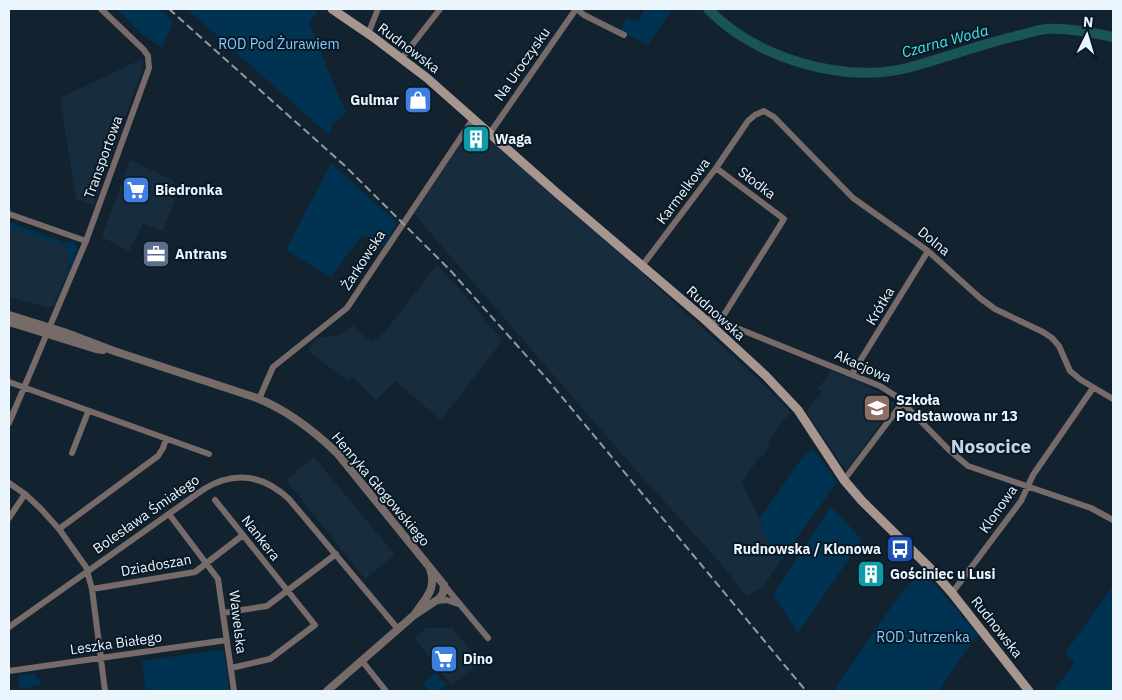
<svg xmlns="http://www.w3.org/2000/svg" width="1122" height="700" font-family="'IBM Plex Sans',sans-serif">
  <rect width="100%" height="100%" fill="#12232f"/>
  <path fill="#172d3e" d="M142,59l1,6 -3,10 -46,130 -18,-6 -16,-101z
    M480,132l129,111 147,134 34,35 -23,30 3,3 -8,12 -2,-1 -18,26 37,81 -15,23 -17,10 -30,-37 -75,-82 -228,-263 54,-81z
    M130,160l44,21 -5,15 6,3 -12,32 -20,-7 -14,27 -27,-14z
    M9,222l59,26 2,13 -16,44 -5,3 -40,-11z
    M437,265l33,36 32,40 -61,79 -46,-39 -19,19 -24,-23 -4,4 -39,-29v-5l8,-9 18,-2 11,-4 7,-7 18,17 12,-8z
    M831,371l21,8 24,12 19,13 -49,66 -40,-58 16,-20 -4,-3z
    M314,457l81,98 -30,24 -79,-99z
    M426,628h26l28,34 -28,23 -38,-47z"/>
  <path fill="#003352" d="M117,9h42l13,11v5l-10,23 -20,-14z
    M187,9h131l-9,15 37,89 -13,11 -4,11z
    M645,9h27l-24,36 -28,-14 7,-14 11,5z
    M331,163l66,60 -13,23 -22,-11 -31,42 -45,-27z
    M9,222l56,21 6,-2 4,1 3,8 -24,55 16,-43 -2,-14 -59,-21z
    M812,448l25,34 -58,81 -20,-43 42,-61z
    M831,506l31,34 -64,93 -25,-38z
    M923,571l55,63 -40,57h-102l-1,-1 3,-6 63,-91z
    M1113,586v105h-60l22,-28 -10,-10z
    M219,650l5,2 5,39h-83l-4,-30z
    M35,673l1,6 3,-1 2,7 -21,4 -2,-13z
    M435,673l11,12 -7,6h-9l-7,-8z"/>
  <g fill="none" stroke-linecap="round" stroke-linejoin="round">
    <path stroke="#195456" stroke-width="10" d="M708,9c46,48 133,75 199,59 37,-10 72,-23 109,-32 10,-2 20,-6 30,-7 23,-1 45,3 67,8"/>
    <path stroke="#766b68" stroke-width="6" d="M577,9l7,6 40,20
      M368,34l10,-25
      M402,58l38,-49
      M490,133l86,-124
      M716,168l68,51 -64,102
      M9,214l77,27
      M642,266l74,-98 32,-47 7,-6 9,-4 10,6 79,81 75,53 52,47 15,11 48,23 9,6 7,8 11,25 11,9 32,19
      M704,318l23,6 153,62 16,10 52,53 20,17 123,42 22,12
      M852,374l76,-123
      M9,382l200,72
      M259,399l14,-32 74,-59 126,-189
      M9,423l77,-182 63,-173 -1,-12 -4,-6 -43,-41
      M72,453l16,-41
      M844,480l59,-78
      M9,483l16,11 16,15 18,20 27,38 6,22 13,102
      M215,500l100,125 -45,34 -39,9
      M169,514l49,65 16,112
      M9,518l16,-24
      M59,529l99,-73 5,-8 3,-9
      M444,585l44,53
      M92,589l103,-17 48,-37
      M952,593l69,-92 12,-26 60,-87
      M437,601l10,-1 11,4
      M223,613l44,-7 69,-52
      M9,627l195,-138c31,-19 59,-14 85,10l109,130
      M362,661l24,30
      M9,671l218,-31"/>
    <path stroke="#766b68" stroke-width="8" d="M9,315l55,17 50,19 140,46c32,12 58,32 83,56l107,132
      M9,322l87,27 7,1
      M415,614c11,-17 22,-24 15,-46
      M327,691l86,-75 27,-18 3,-5 1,-8"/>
    <path stroke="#a79690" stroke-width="9" d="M332,9l41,28 54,41 130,115 145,124 64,59 32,34 46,70 18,21 68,67 22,25 77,98"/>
    <path stroke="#8f9ca6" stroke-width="2" stroke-dasharray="8 4" stroke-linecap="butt" d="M169,9l175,156 106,105 97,109 259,312"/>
  </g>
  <defs>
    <g id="shop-square" transform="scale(1.4375)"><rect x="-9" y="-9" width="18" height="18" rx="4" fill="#3f7fe0" stroke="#091925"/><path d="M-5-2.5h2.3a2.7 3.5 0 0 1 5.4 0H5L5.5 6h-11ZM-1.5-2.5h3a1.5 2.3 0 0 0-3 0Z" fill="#fff"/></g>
    <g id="building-square" transform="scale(1.4375)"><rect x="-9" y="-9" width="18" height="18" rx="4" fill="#0f9aa8" stroke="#091925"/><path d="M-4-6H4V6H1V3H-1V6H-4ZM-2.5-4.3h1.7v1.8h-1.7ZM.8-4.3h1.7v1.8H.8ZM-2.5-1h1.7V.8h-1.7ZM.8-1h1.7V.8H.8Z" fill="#fff"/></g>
    <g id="supermarket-square" transform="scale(1.4375)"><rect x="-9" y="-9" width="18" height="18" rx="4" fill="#3f7fe0" stroke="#091925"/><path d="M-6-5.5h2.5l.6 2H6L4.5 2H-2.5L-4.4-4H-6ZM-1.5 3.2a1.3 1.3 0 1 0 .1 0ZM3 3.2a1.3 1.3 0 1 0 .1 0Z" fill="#fff"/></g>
    <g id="office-square" transform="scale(1.4375)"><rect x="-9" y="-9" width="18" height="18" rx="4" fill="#5c6f8a" stroke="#091925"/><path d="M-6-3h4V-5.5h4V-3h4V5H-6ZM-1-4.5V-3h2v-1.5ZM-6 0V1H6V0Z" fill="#fff"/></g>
    <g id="school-square" transform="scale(1.4375)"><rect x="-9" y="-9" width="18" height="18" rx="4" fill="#8d6e63" stroke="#091925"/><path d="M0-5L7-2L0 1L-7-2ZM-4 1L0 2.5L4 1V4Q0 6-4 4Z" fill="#fff"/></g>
    <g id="bus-square" transform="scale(1.4375)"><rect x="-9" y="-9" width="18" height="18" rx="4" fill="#1a4fb4" stroke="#091925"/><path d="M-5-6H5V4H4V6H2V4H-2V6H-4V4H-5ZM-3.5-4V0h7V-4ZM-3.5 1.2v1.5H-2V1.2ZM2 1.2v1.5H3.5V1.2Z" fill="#fff"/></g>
  </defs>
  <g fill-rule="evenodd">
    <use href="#shop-square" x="418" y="100"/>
    <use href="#building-square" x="476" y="139"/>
    <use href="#supermarket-square" x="136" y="190"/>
    <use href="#office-square" x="156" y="254"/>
    <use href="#school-square" x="877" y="408"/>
    <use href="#bus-square" x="900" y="549"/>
    <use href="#building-square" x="871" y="574"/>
    <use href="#supermarket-square" x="444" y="659"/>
  </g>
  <g text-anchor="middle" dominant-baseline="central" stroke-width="4" stroke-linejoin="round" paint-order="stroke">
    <g font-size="14" fill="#85cafe" stroke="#091925">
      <text x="279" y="44">ROD Pod Żurawiem</text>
      <text x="923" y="637">ROD Jutrzenka</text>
    </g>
    <g font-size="14" fill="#ebf5fe" stroke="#091925">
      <text transform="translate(409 48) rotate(37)">Rudnowska</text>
      <text transform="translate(522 64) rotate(-55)">Na Uroczysku</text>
      <text transform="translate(103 157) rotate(-70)">Transportowa</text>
      <text transform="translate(757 183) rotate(37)">Słodka</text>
      <text transform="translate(683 191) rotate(-53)">Karmelkowa</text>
      <text transform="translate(934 241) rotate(39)">Dolna</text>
      <text transform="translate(363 260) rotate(-57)">Żarkowska</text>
      <text transform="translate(880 306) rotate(-59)">Krótka</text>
      <text transform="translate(716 313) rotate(42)">Rudnowska</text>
      <text transform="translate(863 366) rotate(24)">Akacjowa</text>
      <text transform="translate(381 489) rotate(50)">Henryka Głogowskiego</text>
      <text transform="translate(998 509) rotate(-55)">Klonowa</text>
      <text transform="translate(146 514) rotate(-35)">Bolesława Śmiałego</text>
      <text transform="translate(261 538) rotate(52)">Nankera</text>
      <text transform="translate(156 565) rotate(-10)">Dziadoszan</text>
      <text transform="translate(238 622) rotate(83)">Wawelska</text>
      <text transform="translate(997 627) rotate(52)">Rudnowska</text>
      <text transform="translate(116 643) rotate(-8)">Leszka Białego</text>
    </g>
    <g font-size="14" font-weight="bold" fill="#ebf5fe" stroke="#091925" text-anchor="start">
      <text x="399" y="100" text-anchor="end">Gulmar</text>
      <text x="495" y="139">Waga</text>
      <text x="155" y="190">Biedronka</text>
      <text x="175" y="254">Antrans</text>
      <text x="896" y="400">Szkoła<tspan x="896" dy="16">Podstawowa nr 13</tspan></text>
      <text x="881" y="549" text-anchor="end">Rudnowska / Klonowa</text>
      <text x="890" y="574">Gościniec u Lusi</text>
      <text x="463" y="659">Dino</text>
    </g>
    <g font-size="15" font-style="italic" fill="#48e6ec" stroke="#091925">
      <text transform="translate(945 41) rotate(-15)">Czarna Woda</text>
    </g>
    <g font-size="19" font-weight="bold" fill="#c1d6e7" stroke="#091925">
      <text x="991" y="446">Nosocice</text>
    </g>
  </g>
  <rect width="1122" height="700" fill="none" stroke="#ebf5fe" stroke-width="20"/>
  <g transform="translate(1087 35) rotate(5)" stroke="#091925" stroke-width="4" paint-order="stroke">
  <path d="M0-4L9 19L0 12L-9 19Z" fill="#ebf5fe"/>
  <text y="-8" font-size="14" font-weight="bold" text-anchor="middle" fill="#ebf5fe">N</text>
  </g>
</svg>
